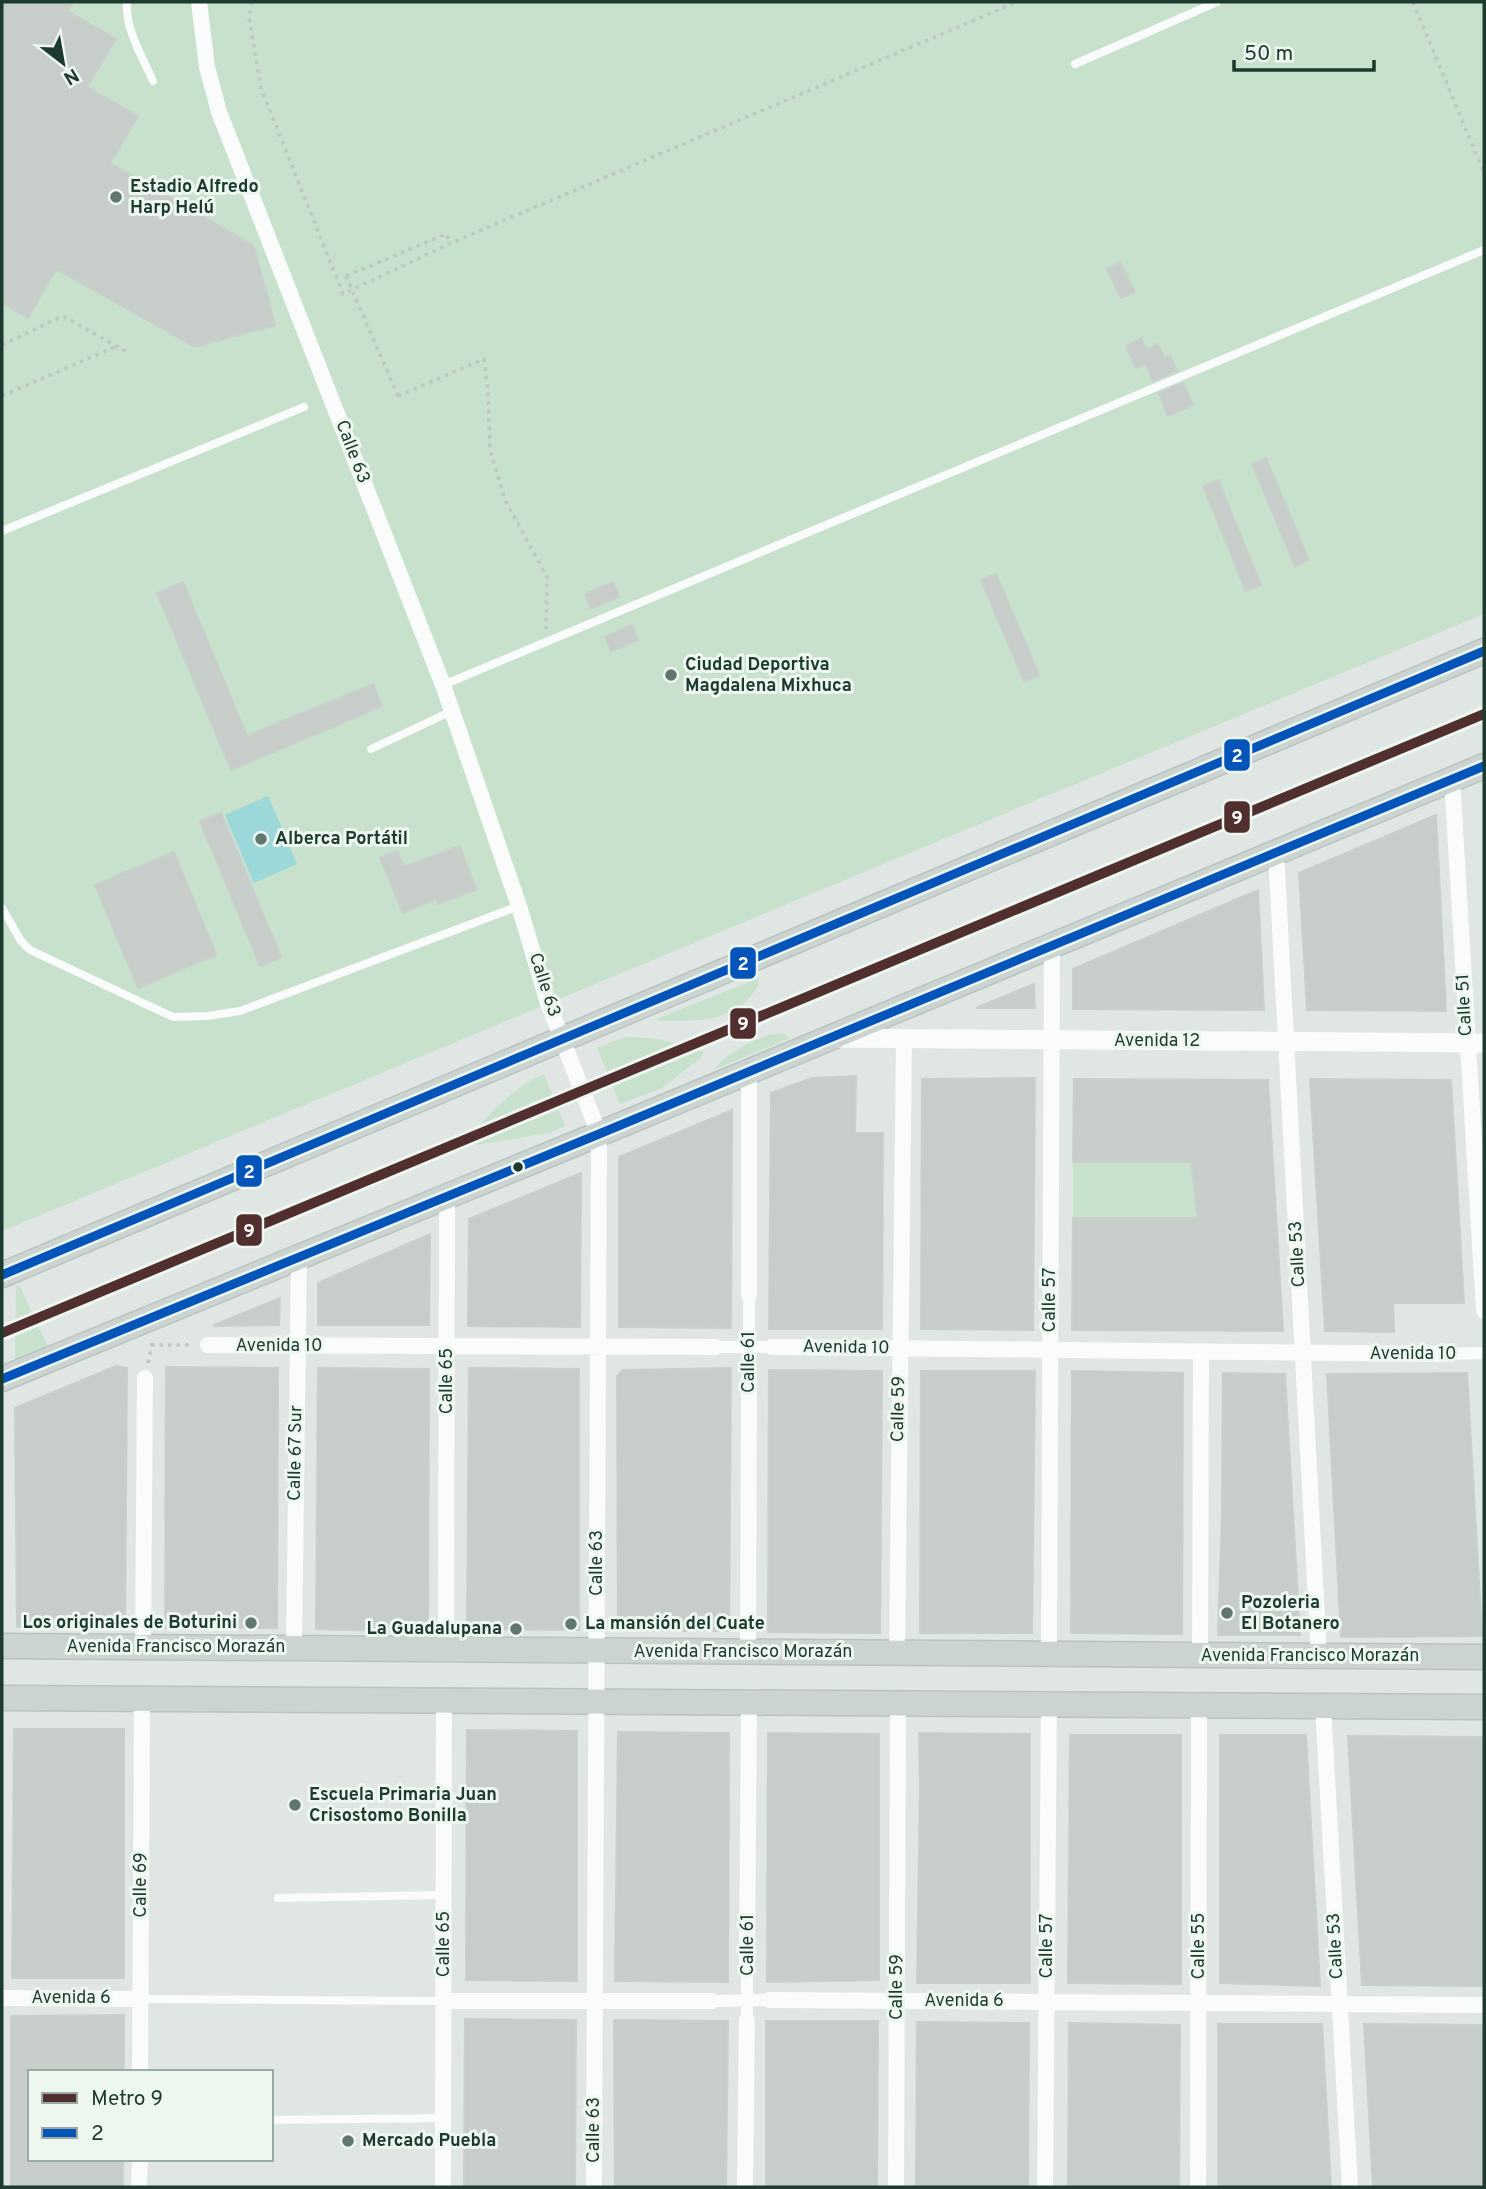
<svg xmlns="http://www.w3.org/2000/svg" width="1486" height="2189" font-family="Overpass,sans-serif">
  <rect width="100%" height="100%" fill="#e0e6e3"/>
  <path fill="#c7e1cc" d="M2,2h1482v612l-1482,617z
    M759,978c0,8 -3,12 -9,19 -22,26 -60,24 -91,24l-3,-2z
    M784,1033l6,5 -77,32c17,-19 46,-36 71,-37z
    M625,1037l27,1 46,10 6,4 -2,5 -40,31 -42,16 -23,-56z
    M544,1074l21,52 -16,7 -73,12 -5,-2v-8c22,-24 42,-48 73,-61z
    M1073,1162h118l7,56h-125z
    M19,1285l30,64 -34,13 1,-75z"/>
  <path fill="#9cd7d9" d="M268,796l29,68 -43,19 -29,-68z"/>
  <path fill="#c7ceca" stroke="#c8cfcc" stroke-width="2" d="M2,2h72l-6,9 48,28 -29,48 51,29 -28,47 144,83 21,79 -80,22 -139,-78 -28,49 -26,-15z
    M1120,262l15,30 -14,6 -14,-29z
    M1141,338l6,12 11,-6 6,14 6,-3 7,16 -24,10 -7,-17 -10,4 -10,-22z
    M1183,383l10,22 -25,11 -9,-23z
    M1266,458l43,102 -14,6 -43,-102z
    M1218,480l43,105 -15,6 -43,-105z
    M996,574l43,101 -15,6 -43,-101z
    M183,582l64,154 126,-52 9,22 -151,64 -74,-177z
    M613,582l6,15 -28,12 -6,-15z
    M632,625l6,15 -27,11 -6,-14z
    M221,813l60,144 -21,9 -60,-145z
    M1436,815l10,196 -139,-1 -8,-137z
    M460,846l16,44 -38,14 -2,-5 -33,14 -23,-55 17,-7 7,16z
    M174,852l42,103 -78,33 -43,-103z
    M1258,890l6,120 -191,-1v-40z
    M1034,984l1,24h-59z
    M856,1076l-1,57h28l-1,196h-113l2,-236 41,-15z
    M1035,1078l-2,252 -112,-1 1,-250z
    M1074,1079l194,1 15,251 -211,-1 1,-112h125l-7,-56h-118z
    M1310,1079l141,1 13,223h-71l1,29 -69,-1z
    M732,1110l-1,218 -112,-1v-170z
    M581,1173l-1,154 -112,-1 1,-107z
    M430,1234l-1,91h-111v-42z
    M280,1298l-1,27 -65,1v-1z
    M116,1366l11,2 -2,259h-108l-2,-219z
    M166,1367l112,1 -1,260h-112z
    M318,1368l111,1 -1,263 -112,-3z
    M469,1368l110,1v261l-112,-1z
    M731,1368l-2,263h-111l-1,-255 6,-6z
    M769,1370l113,1 -2,262 -112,-1z
    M921,1371h114l-3,262h-112z
    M1072,1371l111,2 -1,261 -111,-1z
    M1223,1373l62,1 15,261h-82l4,-122z
    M1467,1373l15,263 -141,1 -14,-263z
    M14,1729h110v249h-112z
    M467,1730l110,1v250l-111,-1z
    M618,1732l111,1 -1,249 -113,-1z
    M768,1733l111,1v246l-112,2z
    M919,1733l111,1v249h-113l3,-197z
    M1070,1735h111v249l-113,-1z
    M1220,1735h86l14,251 -100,-3z
    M1348,1736l136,1v249l-122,-1z
    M124,2015v57h-94v87h93v28h-112v-171z
    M465,2019l111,1 -1,167h-111z
    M614,2020l114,1 -2,166h-111z
    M766,2021h112l-1,166h-111z
    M917,2022l112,1 -1,164h-112z
    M1069,2023l111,2 -1,162h-111z
    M1218,2024h104l9,163h-113z
    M1364,2024l120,1v162h-111z"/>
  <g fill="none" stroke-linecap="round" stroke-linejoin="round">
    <g stroke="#bac4bf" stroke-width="27">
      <path id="primary" d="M2,1275l1482,-624
        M2,1379l597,-245 885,-368
        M2,1646l1482,11
        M2,1698l1482,9"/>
    </g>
    <path stroke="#bec7c4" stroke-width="3.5" stroke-dasharray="3.5 5" stroke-linecap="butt" d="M252,2l-3,16 12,70 82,206 108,-51 566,-241
      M1413,2l71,171
      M346,276l100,-42 5,9
      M2,345l61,-29 66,37
      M2,396l115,-50
      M398,396l86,-37 4,30 2,60 15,51 42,77 -1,52
      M151,1345h40
      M148,1363l5,-24"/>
    <path stroke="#fafbfb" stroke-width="8" d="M127,2c-2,27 15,54 26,79
      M1075,64l142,-62
      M2,531l302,-124
      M443,685l1041,-435
      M371,749l81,-38
      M2,908l19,33 9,9 143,67 34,-1 33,-5 279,-105
      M278,1898l166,-3
      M141,1999l302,2
      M271,2120l172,-2"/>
    <path stroke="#fafbfb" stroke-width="12" d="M749,1295v78
      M715,1347h57
      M1444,1354l40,-1
      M712,2001l57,-1
      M747,2020v-57"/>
    <path stroke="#fafbfb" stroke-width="16" d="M199,2l8,65 12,45 224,573 76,221 29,97 51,131 -5,1053
      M1452,779l32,532
      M1276,853l43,803
      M749,1295v-223
      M208,1345l507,2
      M772,1347l672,7
      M143,1647l2,-269
      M294,1648l5,-391
      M446,1649l1,-453
      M748,1652l1,-279
      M897,1653l7,-614
      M1049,1654l3,-708
      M1200,1655l1,-303
      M1323,1706l27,481
      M747,1963l2,-261
      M2,1998l139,1
      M769,2000l715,5
      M443,2001h269
      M140,2072l2,-373
      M139,2187l1,-28
      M443,2187l1,-486
      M745,2187l2,-167
      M896,2187l2,-484
      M1045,2187l4,-483
      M1198,2187l1,-482"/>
    <path stroke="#fafbfb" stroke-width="19" d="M835,1038l649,5"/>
    <use href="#primary" stroke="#cbd4d0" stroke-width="24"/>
    <path stroke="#bec7c4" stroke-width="3.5" stroke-dasharray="3.5 5" stroke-linecap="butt" d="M346,276l52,120"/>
    <g stroke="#edf7f0" stroke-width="14">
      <path id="bus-1" d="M2,1275l1482,-624
        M2,1379l597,-245 885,-368"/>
    </g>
    <use href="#bus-1" stroke="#0554ba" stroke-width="9"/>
    <g stroke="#edf7f0" stroke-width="16">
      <path id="metro-1" d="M2,1333l1482,-619"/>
    </g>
    <use href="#metro-1" stroke="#512f2e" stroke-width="10"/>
  </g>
  <g fill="#61766e" stroke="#edf7f0" stroke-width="2.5">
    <circle cx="116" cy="197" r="7"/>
    <circle cx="671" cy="675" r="7"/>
    <circle cx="261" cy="839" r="7"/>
    <circle cx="1227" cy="1613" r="7"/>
    <circle cx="251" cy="1623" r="7"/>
    <circle cx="571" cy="1624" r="7"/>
    <circle cx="516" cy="1629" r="7"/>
    <circle cx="295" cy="1805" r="7"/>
    <circle cx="348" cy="2141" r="7"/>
  </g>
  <circle fill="#1d3a2f" stroke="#edf7f0" stroke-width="2.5" cx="518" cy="1167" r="6"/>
  <g text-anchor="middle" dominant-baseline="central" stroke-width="6" stroke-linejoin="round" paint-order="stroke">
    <g font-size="18" font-weight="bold" fill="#1d3a2f" stroke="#edf7f0" text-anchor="start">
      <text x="130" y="187">Estadio Alfredo<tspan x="130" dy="21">Harp Helú</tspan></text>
      <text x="685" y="665">Ciudad Deportiva<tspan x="685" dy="21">Magdalena Mixhuca</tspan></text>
      <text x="275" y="839">Alberca Portátil</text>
      <text x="1241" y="1603">Pozoleria<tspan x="1241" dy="21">El Botanero</tspan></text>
      <text x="237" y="1623" text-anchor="end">Los originales de Boturini</text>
      <text x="585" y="1624">La mansión del Cuate</text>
      <text x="502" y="1629" text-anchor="end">La Guadalupana</text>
      <text x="309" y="1795">Escuela Primaria Juan<tspan x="309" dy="21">Crisostomo Bonilla</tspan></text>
      <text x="362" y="2141">Mercado Puebla</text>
    </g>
    <g font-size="18" fill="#1d3a2f" stroke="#edf7f0">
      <text transform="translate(352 452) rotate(69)">Calle 63</text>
      <text transform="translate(544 985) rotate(72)">Calle 63</text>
      <text transform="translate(1465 1005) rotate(-93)">Calle 51</text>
      <text x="1157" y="1041">Avenida 12</text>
      <text transform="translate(1298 1254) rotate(-93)">Calle 53</text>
      <text transform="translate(1050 1300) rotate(-90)">Calle 57</text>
      <text x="279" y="1346">Avenida 10</text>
      <text transform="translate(846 1348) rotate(1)">Avenida 10</text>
      <text x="1413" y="1354">Avenida 10</text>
      <text transform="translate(749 1362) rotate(-90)">Calle 61</text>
      <text transform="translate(447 1381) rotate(-90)">Calle 65</text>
      <text transform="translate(899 1409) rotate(-89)">Calle 59</text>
      <text transform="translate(296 1453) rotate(-89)">Calle 67 Sur</text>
      <text transform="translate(597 1563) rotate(-90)">Calle 63</text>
      <text x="176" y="1647">Avenida Francisco Morazán</text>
      <text x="743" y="1652">Avenida Francisco Morazán</text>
      <text x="1310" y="1656">Avenida Francisco Morazán</text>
      <text transform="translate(141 1885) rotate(-90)">Calle 69</text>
      <text transform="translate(444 1944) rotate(-90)">Calle 65</text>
      <text transform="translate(748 1945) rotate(-90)">Calle 61</text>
      <text transform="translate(1047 1946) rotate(-90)">Calle 57</text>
      <text transform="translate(1199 1946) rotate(-90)">Calle 55</text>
      <text transform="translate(1336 1946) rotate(-93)">Calle 53</text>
      <text transform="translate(897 1987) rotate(-90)">Calle 59</text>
      <text x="71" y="1998">Avenida 6</text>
      <text x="964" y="2001">Avenida 6</text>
      <text transform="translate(594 2130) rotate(-90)">Calle 63</text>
    </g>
  </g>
  <g stroke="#edf7f0" stroke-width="2.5">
    <rect x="1223" y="738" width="28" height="34" rx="7" fill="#0554ba"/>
    <rect x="1223" y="800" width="28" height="34" rx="7" fill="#512f2e"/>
    <rect x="729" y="946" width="28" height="34" rx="7" fill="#0554ba"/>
    <rect x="729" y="1007" width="28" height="33" rx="7" fill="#512f2e"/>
    <rect x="235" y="1154" width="28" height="34" rx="7" fill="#0554ba"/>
    <rect x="235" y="1213" width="28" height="34" rx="7" fill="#512f2e"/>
  </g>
  <g font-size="19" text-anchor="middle" font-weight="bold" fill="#fff">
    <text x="1237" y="762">2</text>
    <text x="1237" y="824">9</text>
    <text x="743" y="970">2</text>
    <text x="743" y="1030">9</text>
    <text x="249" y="1178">2</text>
    <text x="249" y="1237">9</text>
  </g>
  <rect width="1486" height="2189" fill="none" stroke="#1d3a2f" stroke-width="7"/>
  <rect x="28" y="2070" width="245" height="91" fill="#edf7f0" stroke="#9aaba3" stroke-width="2"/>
  <rect x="42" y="2093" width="35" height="10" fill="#512f2e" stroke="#9aaba3" stroke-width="2"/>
  <text x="91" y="2105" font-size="21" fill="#1d3a2f">Metro 9</text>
  <rect x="42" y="2128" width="35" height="10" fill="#0554ba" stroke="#9aaba3" stroke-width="2"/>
  <text x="91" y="2140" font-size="21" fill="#1d3a2f">2</text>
  <g transform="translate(63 63) rotate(149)" stroke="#edf7f0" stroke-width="5" paint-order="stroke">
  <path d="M0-5L12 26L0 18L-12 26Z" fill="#1d3a2f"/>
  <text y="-10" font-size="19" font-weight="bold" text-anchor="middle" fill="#1d3a2f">N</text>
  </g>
  <path d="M1234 60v10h140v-10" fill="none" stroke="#1d3a2f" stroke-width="3.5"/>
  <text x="1244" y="60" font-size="21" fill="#1d3a2f" stroke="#edf7f0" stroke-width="5" paint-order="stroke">50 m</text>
</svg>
